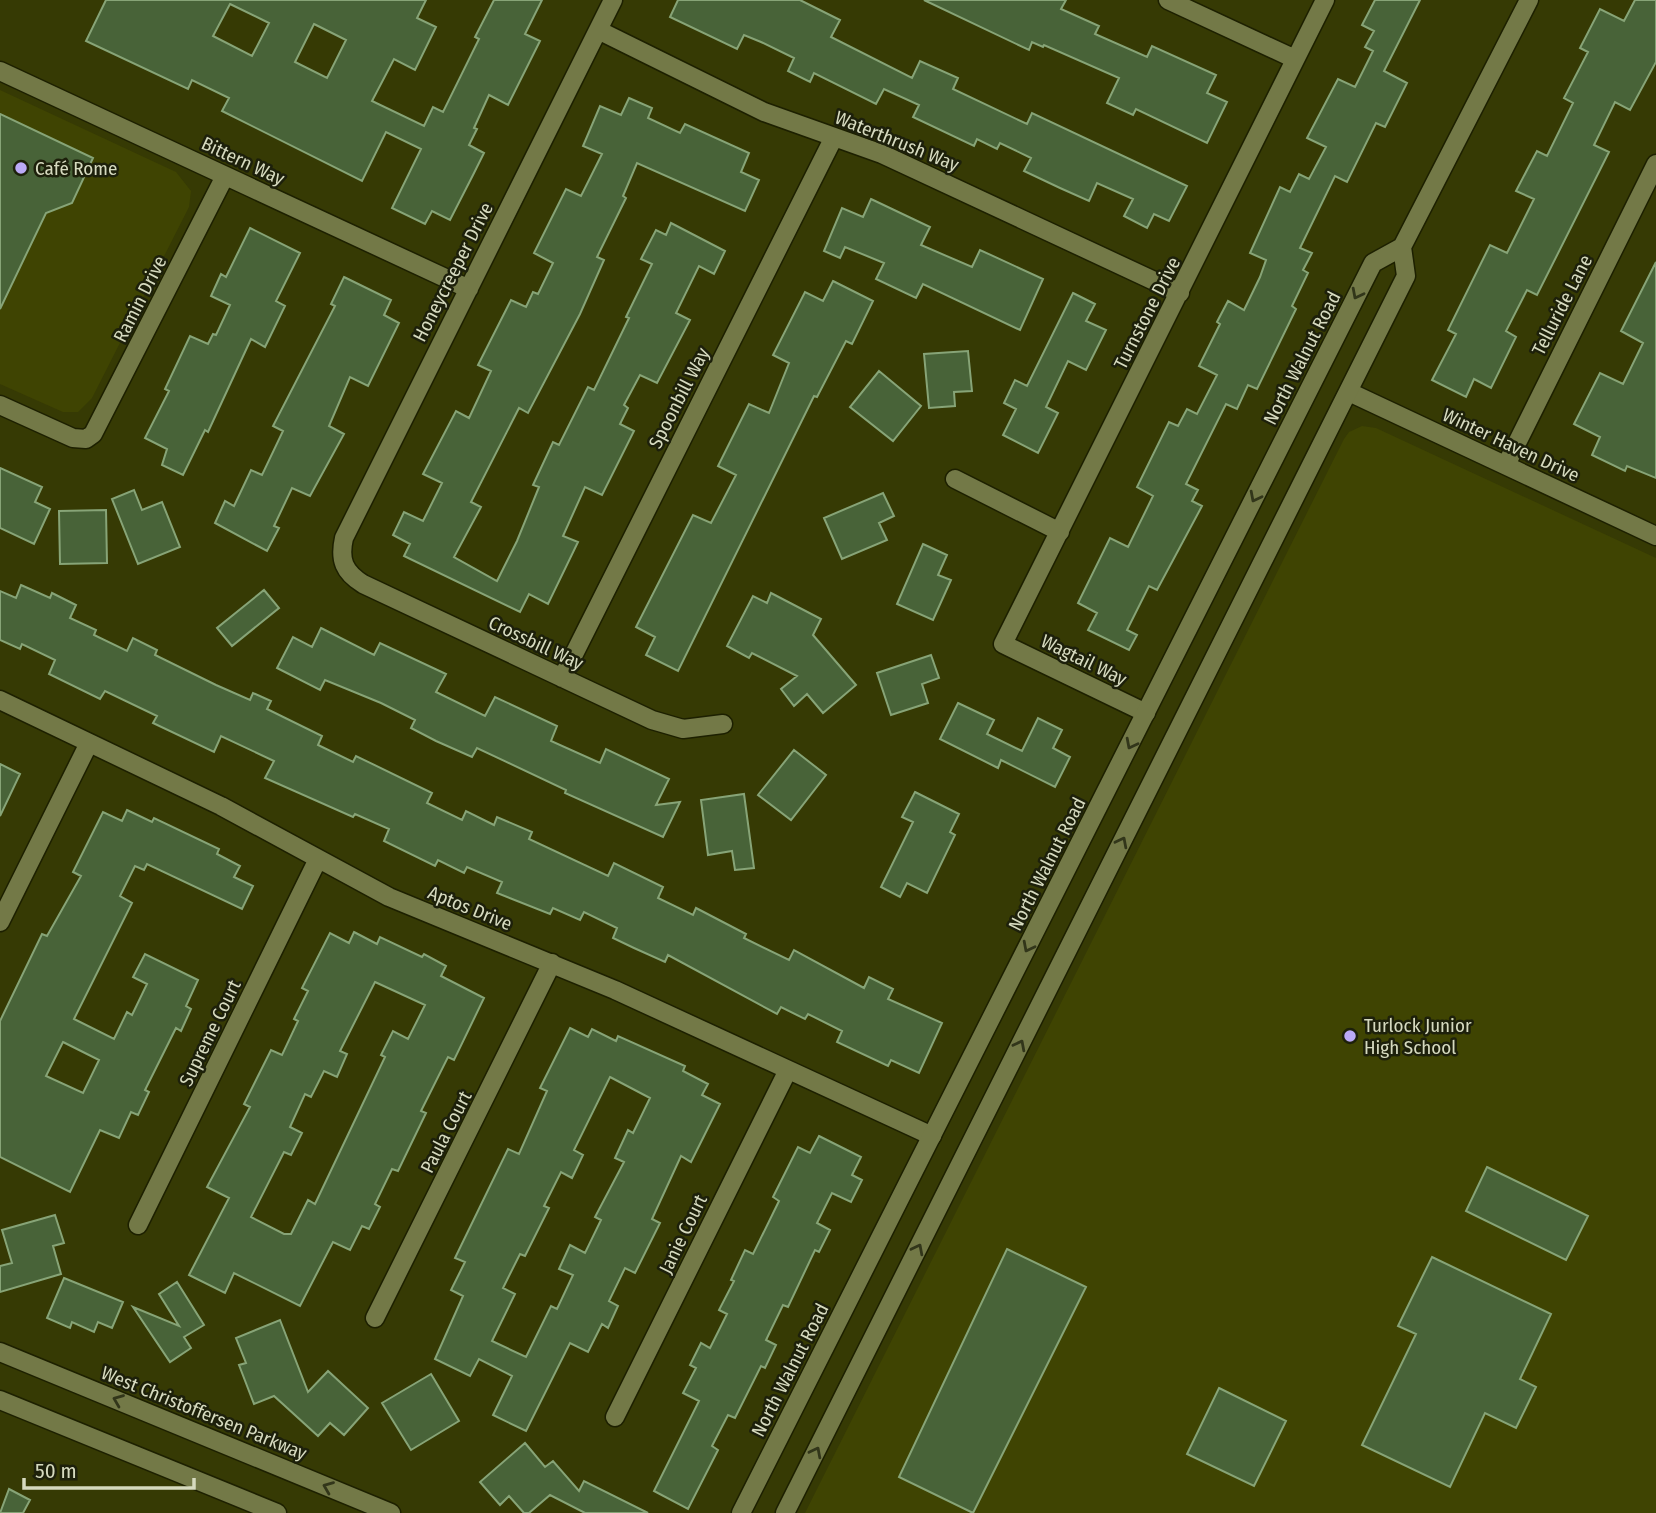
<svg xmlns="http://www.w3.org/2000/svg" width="1656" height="1513" font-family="'Fira Sans Condensed',sans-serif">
  <rect width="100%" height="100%" fill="#363a04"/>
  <path fill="#3f4402" d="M0,90l176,82 15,19 -2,16 -97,191 -14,14h-15l-63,-28z
    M1362,426l14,2 280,130v955h-851l539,-1074 5,-7z"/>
  <path fill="#486338" stroke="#87a477" stroke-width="2" fill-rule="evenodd" d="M106,0h320l-9,18 19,9 -21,43 -21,-11 -22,42 52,25 9,-19 10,5 36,-73 -4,-2 19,-37h48l-17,34 15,7 -32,64 -19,-10 -15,33 3,1 -8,16 15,8 -11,22 -23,45 -18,-9 -7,13 -33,-16 29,-59 -35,-17 -24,49 -140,-70 7,-13 -37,-18 -4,9 -102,-48zM230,4l39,19 -17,33 -39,-20zM314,24l32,16 -19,38 -32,-16z
    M678,0h122l40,20 -9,17 81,41 8,-17 38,17 -5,11 74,35 5,-11 155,73 -18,35 -15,-7 -7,14 -23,-12 9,-17 -36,-16 -8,18 -29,-13 -36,-17 7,-13 -31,-15 -3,6 -20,-10 -3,7 -61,-29 6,-12 -35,-16 -8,15 -62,-31 -4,9 -22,-11 6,-13 -33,-16 -17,-7 -7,14 -67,-32z
    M924,0h142l-5,9 38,17 -4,8 52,23 5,-11 64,29 -9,18 20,9 -20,41 -71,-34 -3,6 -26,-12 12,-25 -75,-33 -1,2 -11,-5 -3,8z
    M1375,0h45l-36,71 23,12 -22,44 -9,-4 -29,59 -12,-6 -35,72 12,5 -9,17 5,3 -16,33 4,3 -39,80 -9,-4 -11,24 -11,-5 -40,80 12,6 -6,11 10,5 -45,84 -8,-4 -22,44 10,5 -8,15 -41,-20 9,-17 -19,-10 32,-65 18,9 25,-51 -16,-9 32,-65 9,4 9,-17 10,5 20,-39 -18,-9 21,-42 -3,-2 11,-21 16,9 16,-33 6,-17 -16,-7 30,-66 10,5 9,-18 10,5 17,-32 -19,-9 31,-59 17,8 18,-36 -8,-4 9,-16 -12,-6z
    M1635,0h21v62l-26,48 -15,-8 -21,43 15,7 -72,143 -10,-5 -21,41 10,6 -25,51 -17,-9 -8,18 -34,-17 24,-46 -8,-4 42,-85 17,8 27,-54 -18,-8 21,-40 10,5 26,-53 -9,-5 24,-46 -8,-4 20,-39 24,12z
    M629,98l23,10 -4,10 32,15 5,-9 64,29 -8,19 18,8 -14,31 -108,-48 -14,33 3,2 -29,59 7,3 -24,54 -52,99 -9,-5 -48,94 10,5 -27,50 43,24 20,-40 22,-54 -6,-2 20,-43 6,3 29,-58 6,3 35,-72 -3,-1 26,-53 -11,-5 15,-29 10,5 5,-12 54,28 -11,23 -15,-8 -23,47 14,7 -33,63 -17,-8 -16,30 4,3 -8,16 14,7 -32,64 -17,-8 -22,49 15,6 -30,62 -19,-10 -9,18 -116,-56 6,-12 -17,-9 11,-23 19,9 19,-38 -19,-9 33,-63 13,7 22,-47 -13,-6 33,-65 15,7 7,-15 5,2 15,-31 -19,-10 32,-64 15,7 21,-42 -19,-8 17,-40 21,9z
    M0,114l93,44 -21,45 -26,10 -46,96z
    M871,199l59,28 -9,18 51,22 8,-17 63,29 -23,51 -97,-46 -7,14 -40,-19 8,-16 -39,-16 -5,11 -16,-7 18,-43 21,9z
    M250,228l50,25 -24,48 9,5 -20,41 -14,-8 -43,93 -3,-2 -22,45 -21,-10 5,-16 -22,-11 24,-47 -4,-2 25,-53 18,8 5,-10 3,1 14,-30 -19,-9 10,-22 5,3z
    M1656,262v216l-29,-12 -2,5 -33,-16 8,-18 -26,-13 26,-51 23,11 20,-41 -22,-12z
    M344,277l47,23 -7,15 15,8 -31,63 -18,-9 -21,49 15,8 -34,62 -18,-8 -18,38 5,2 -12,23 -52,-28 10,-22 9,5 17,-36 11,5 21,-44 -10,-5 62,-120 -4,-2z
    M833,281l40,20 -21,43 -6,-3 -29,56 -3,-1 -136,275 -32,-16 9,-18 -19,-10 57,-112 18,8 25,-48 -18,-9 31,-62 20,9 20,-50 -16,-8 32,-63 18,9z
    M1073,293l22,11 -9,17 20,9 -20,40 -18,-9 -22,46 12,6 -20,40 -35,-18 13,-26 -12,-6 11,-23 12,6z
    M968,351l4,40 -18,1 1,14 -26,2 -5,-54z
    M879,371l42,35 -28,35 -43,-34z
    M0,468l42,19 -7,15 15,7 -16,35 -34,-16z
    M134,490l8,20 20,-8 18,45 -42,17 -26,-65z
    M883,493l11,23 -15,7 8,17 -45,19 -18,-41z
    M106,510l1,53 -47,1 -1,-53z
    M923,544l24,11 -9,20 13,5 -18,40 -36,-16z
    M21,585l29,13 2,-5 24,12 -6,13 26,12 -2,5 33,16 6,-13 24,12 -2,5 61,30 34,15 3,-7 18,8 -4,8 55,27 -4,9 35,17 3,-6 76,37 -5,10 35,17 4,-9 28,14 3,-8 35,15 -3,7 79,37 6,-13 49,24 -5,11 35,17 3,-7 50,26 -2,4 45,22 5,-10 70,38 5,-11 24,12 -5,10 54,24 -23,50 -28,-13 -3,6 -51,-24 5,-11 -34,-17 -3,5 -24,-12 -4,7 -109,-59 -3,7 -31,-14 -21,-10 4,-10 -33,-16 -4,8 -27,-12 -3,6 -53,-21 5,-11 -35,-15 -3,6 -26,-13 -3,6 -51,-25 5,-12 -34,-15 -2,3 -88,-39 9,-17 -53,-25 -7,16 -61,-29 4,-7 -52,-25 -5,8 -51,-25 6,-14 -33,-16 -2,5 -20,-9v-49l16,7z
    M264,590l15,18 -47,38 -15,-18z
    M771,593l50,26 -8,16 43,50 -33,28 -16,-19 -13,12 -13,-17 16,-13 -45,-23 -3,5 -22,-12 26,-50 14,7z
    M321,628l53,27 6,-12 66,31 -10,18 49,24 10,-19 62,29 -6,15 49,22 6,-14 63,30 -13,26 24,-3 -17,35 -98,-44 1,-3 -89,-42 -5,9 -36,-16 -25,-13 4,-8 -34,-17 -56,-23 -5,10 -43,-22 16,-31 19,10z
    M931,655l8,23 -17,6 6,19 -37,12 -14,-42z
    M958,703l36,17 -7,14 35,17 16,-33 24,12 -9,18 17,9 -15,30 -54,-27 -3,8 -58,-29z
    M794,750l32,25 -35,45 -33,-25z
    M0,764l20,10 -20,42z
    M915,792l44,22 -9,18 5,3 -28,58 -20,-10 -7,14 -19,-10 32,-65 -11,-5z
    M744,794l10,74 -19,2 -3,-19 -24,4 -7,-55z
    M127,810l25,12 2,-4 65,31 -2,5 23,12 -6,11 19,9 -11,23 -95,-45 -3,6 -9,-4 -15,30 12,7 -58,116 40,20 13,-27 5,3 15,-31 -14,-7 12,-23 53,26 -12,26 5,3 -10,22 -5,-3 -31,62 4,2 -11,23 -7,-3 -12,26 -19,-8 -30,62 -70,-35v-136l42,-87 5,2 34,-60 -8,-4 30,-60 19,9zM63,1042l36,18 -16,33 -37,-17z
    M354,932l23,12 3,-7 42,20 2,-3 22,12 -5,10 43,22 -30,62 -6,-3 -27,54 5,2 -28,58 -6,-2 -17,35 5,3 -11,22 -7,-3 -12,24 -17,-8 -33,64 -66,-33 -9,20 -36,-18 40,-77 -22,-11 43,-80 -6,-3 27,-54 11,5 16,-34 -4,-2 14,-28 -6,-3 28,-55 19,10zM375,982l50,23 -17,34 -15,-8 -12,24 4,2 -70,147 -7,-4 -17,34h-7l-33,-17 33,-65 7,3 11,-22 -12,-6 15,-33 6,3 13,-26 13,6 10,-23 -7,-3z
    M570,1028l18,9 4,-8 24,12 2,-5 67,30 -2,5 25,13 -6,11 18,9 -29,58 -10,-6 -29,63 8,4 -25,50 -10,-5 -16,33 9,5 -10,22 -6,-4 -14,28 -18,-9 -44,88 -33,-16 19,-39 -33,-17 -9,17 -35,-17 28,-63 -12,-6 14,-28 -10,-4 53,-109 11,5 28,-63 -7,-3zM610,1077l40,21 -17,35 -5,-3 -13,28 9,4 -29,55 6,3 -16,33 -15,-8 -11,24 14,6 -16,34 -6,-3 -25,51 -34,-16 23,-47 -12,-6 17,-34 5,2 24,-48 -5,-2 17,-34 11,6 11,-23 -9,-5z
    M819,1136l42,21 -9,18 10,5 -11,22 -19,-9 -15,30 13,7 -11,22 -4,-2 -27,57 -5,-2 -17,35 10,5 -11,23 -4,-2 -26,52 -7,-3 -16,31 6,4 -30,59 -34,-18 45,-90 -16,-8 13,-25 -6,-3 11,-22 9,5 17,-34 -8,-4 15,-29 -3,-1 14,-30 8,4 26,-53 -6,-4 25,-50 12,6z
    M1487,1167l101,49 -22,44 -100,-49z
    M55,1215l9,28 -11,3 8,28 -61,18v-26l12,-3 -10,-33z
    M1007,1249l79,38 -113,226 -74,-36z
    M1432,1257l119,57 -31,65 16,8 -20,41 -31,-15 -35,74 -88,-42 54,-111 -18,-8z
    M64,1278l59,24 -11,26 -14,-6 -4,10 -22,-10 -2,6 -23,-10z
    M177,1282l27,43 -20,12 7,11 -21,14 -37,-55 46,19 -20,-32z
    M280,1320l28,72 20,-21 40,37 -24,27 -14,-12 -12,13 -44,-40 -20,8 -15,-39 7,-2 -10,-25z
    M431,1374l28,47 -48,29 -29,-47z
    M1219,1388l67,33 -32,65 -67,-32z
    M525,1443l20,24 8,-6 26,30 5,-10 64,32h-63l-35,-18 -21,18h-5l-15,-17 -9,9 -20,-23z
    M9,1489l21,11 -7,13h-23z"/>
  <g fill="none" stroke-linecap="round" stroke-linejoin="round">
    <g stroke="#1d2000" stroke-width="21">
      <path id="minor" d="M613,0l-269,538c-5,22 0,34 19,46l289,136 31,9 40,-5
        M1168,0l127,59
        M598,30l166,82 118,42 298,139
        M0,71l469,218
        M1349,392l307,144
        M0,405l73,33 13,1 7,-5 132,-258
        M1506,465l150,-301
        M955,479l105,53
        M562,678l272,-541
        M0,700l221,106 168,91 226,93 317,146
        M1146,713l-143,-69 322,-644
        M0,922l89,-179
        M138,1225l180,-366
        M375,1318l177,-355
        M615,1417l173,-347"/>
    </g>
    <g stroke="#1d2000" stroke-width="21">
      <path id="tertiary" d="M0,1352l391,161
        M0,1400l277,113
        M741,1513l632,-1250 29,-16 127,-247
        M785,1513l621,-1237 -4,-29"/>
    </g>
    <use href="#minor" stroke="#737947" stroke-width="18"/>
    <use href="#tertiary" stroke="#737947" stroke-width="18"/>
  </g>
  <defs><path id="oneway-chevron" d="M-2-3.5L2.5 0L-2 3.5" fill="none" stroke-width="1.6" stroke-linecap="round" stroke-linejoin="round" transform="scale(1.75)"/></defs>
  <g stroke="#32361a">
    <use href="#oneway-chevron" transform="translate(1357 294) rotate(117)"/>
    <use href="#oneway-chevron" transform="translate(1255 497) rotate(117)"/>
    <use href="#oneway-chevron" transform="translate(1131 744) rotate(117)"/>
    <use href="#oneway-chevron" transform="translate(1122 842) rotate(-63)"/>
    <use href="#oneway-chevron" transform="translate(1028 947) rotate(117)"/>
    <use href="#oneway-chevron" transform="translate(1020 1045) rotate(-63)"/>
    <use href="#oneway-chevron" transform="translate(918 1249) rotate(-63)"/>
    <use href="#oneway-chevron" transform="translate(118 1400) rotate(-158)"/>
    <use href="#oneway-chevron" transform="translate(816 1452) rotate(-63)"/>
    <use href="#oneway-chevron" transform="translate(328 1487) rotate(-158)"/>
  </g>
  <g fill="#bbaaf6" stroke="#1d200b" stroke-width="2.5">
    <circle cx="21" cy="168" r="7"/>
    <circle cx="1350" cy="1036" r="7"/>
  </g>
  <g text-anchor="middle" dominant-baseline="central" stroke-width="5" stroke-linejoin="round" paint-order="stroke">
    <g font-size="19" fill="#d6dabf" stroke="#1d200b">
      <text transform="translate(897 141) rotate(22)">Waterthrush Way</text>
      <text transform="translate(243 161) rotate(25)">Bittern Way</text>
      <text transform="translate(453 272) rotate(-63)">Honeycreeper Drive</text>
      <text transform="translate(140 299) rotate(-63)">Ramin Drive</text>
      <text transform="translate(1562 305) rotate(-63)">Telluride Lane</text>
      <text transform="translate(1147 313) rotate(-63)">Turnstone Drive</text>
      <text transform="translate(1302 358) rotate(-63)">North Walnut Road</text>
      <text transform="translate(679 398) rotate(-63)">Spoonbill Way</text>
      <text transform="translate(1511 445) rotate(25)">Winter Haven Drive</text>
      <text transform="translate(536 643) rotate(25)">Crossbill Way</text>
      <text transform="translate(1084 660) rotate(26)">Wagtail Way</text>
      <text transform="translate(1047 864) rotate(-63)">North Walnut Road</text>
      <text transform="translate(470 908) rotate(22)">Aptos Drive</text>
      <text transform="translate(210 1033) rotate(-64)">Supreme Court</text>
      <text transform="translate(446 1132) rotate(-63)">Paula Court</text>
      <text transform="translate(683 1234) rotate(-64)">Janie Court</text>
      <text transform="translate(790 1370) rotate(-63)">North Walnut Road</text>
      <text transform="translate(204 1413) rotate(22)">West Christoffersen Parkway</text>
    </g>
    <g font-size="19" fill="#d6dabf" stroke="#1d200b" text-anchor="start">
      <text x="35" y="168">Café Rome</text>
      <text x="1364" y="1025">Turlock Junior<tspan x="1364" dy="22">High School</tspan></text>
    </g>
  </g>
  <path d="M24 1478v10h170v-10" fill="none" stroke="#d6dabf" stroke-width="3.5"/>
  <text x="35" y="1478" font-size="21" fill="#d6dabf" stroke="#1d200b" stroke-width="5" paint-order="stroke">50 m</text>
</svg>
